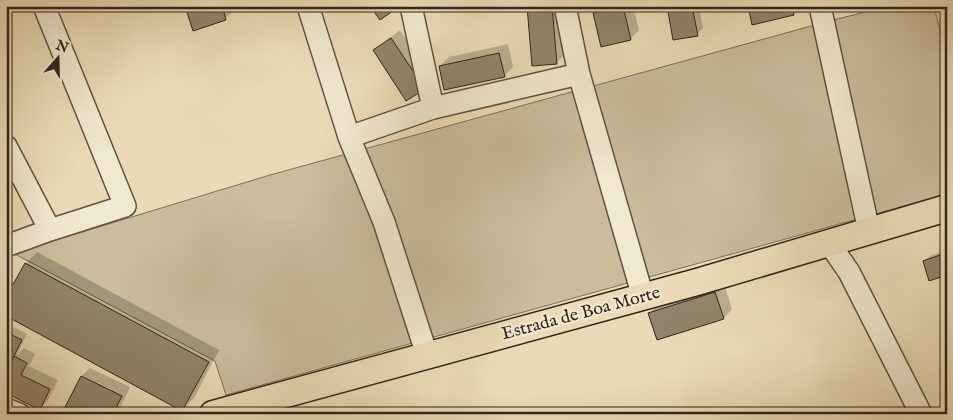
<svg xmlns="http://www.w3.org/2000/svg" width="953" height="420" font-family="'IM FELL English',serif">
  <rect width="100%" height="100%" fill="#eadbb6"/>
  <filter id="stains"><feTurbulence type="fractalNoise" baseFrequency=".004" numOctaves="4"/><feColorMatrix values="0 0 0 0 .2 0 0 0 0 .09 0 0 0 0 .02 0 0 0 .5 -.17"/></filter>
  <radialGradient id="worn" r=".72"><stop offset=".6" stop-color="#630" stop-opacity="0"/><stop offset="1" stop-color="#630" stop-opacity=".3"/></radialGradient>
  <path fill="#cabc9c" stroke="#7d705c" d="M891,6h43l13,52v136l-721,201 -11,-34 -202,-108 257,-78 563,-155z"/>
  <path fill="#0003" d="M186,6h47l1,4 -9,9z
    M528,6h33l4,48 -9,9z
    M601,6h32l6,24 -9,9 -36,-26z
    M668,6h31l4,22 -6,6z
    M749,6h51l-7,8z
    M400,30l33,49 -9,9 -50,-38z
    M508,44l5,23 -9,9 -64,-10 9,-9z
    M947,250v24l-23,-13 6,-5z
    M37,252l182,98 -25,48 -12,12 -176,-110 20,-37z
    M724,284l8,25 -8,9 -74,-5 9,-9z
    M13,327l14,7 -11,22 8,-8 11,6 -6,12 29,14 -10,20 -8,8 -34,-16 9,-35 -5,5 -3,-29z
    M90,368l40,19 -13,27h-34l-1,-38z"/>
  <path fill="#91846c" stroke="#30251b" d="M185,6h37l4,14 -33,11z
    M370,6h26l1,2 -17,12z
    M527,6h25l5,58 -25,2z
    M623,6l8,34 -30,7 -8,-34z
    M667,6h25l6,30 -25,4z
    M748,6h44l2,9 -42,10z
    M391,38l34,51 -19,12 -33,-51z
    M499,53l6,24 -61,13 -5,-24z
    M943,254l4,21 -18,6 -6,-20z
    M25,263l184,99 -27,49 -176,-95v-19z
    M715,292l9,27 -67,21 -9,-27z
    M6,332l16,8 -12,24 -4,-2z
    M14,356l13,7 -6,12 29,14 -10,21 -34,-17v-20z
    M81,376l41,20 -9,18h-33l-15,-7z"/>
  <g fill="none" stroke-linecap="round" stroke-linejoin="round">
    <g stroke="#5e5242" stroke-width="24">
      <path id="minor" d="M44,6l81,200 -75,24
        M308,6l41,131 35,85 43,133
        M411,6l22,102
        M565,6l14,68 64,223
        M820,6l49,225
        M349,137l84,-29 146,-34
        M6,146l44,84 -44,16
        M829,243l20,29 72,142
        M6,409l13,5"/>
    </g>
    <g stroke="#30251b" stroke-width="29">
      <path id="major" d="M213,414l484,-132 250,-74"/>
    </g>
    <use href="#minor" stroke="#f1e8d0" stroke-width="21"/>
    <use href="#major" stroke="#eadbb6" stroke-width="26"/>
  </g>
  <g text-anchor="middle" dominant-baseline="central" stroke-width="4.5" stroke-linejoin="round" paint-order="stroke">
    <g font-size="18" fill="#30251b" stroke="#f1e8d0">
      <text transform="translate(581 314) rotate(-15)">Estrada de Boa Morte</text>
    </g>
  </g>
  <rect width="953" height="420" fill="none" stroke="#eadbb6" stroke-width="25"/>
  <rect x="8" y="8" width="938" height="405" fill="none" stroke="#30251b" stroke-width="2.5"/>
  <rect x="12" y="12" width="928" height="395" fill="none" stroke="#30251b"/>
  <g transform="translate(58 58) rotate(20)" stroke="#f1e8d0" stroke-width="4" paint-order="stroke">
  <path d="M0-4L9 19L0 12L-9 19Z" fill="#30251b"/>
  <text y="-8" font-size="14" font-weight="bold" text-anchor="middle" fill="#30251b">N</text>
  </g>
  <rect width="100%" height="100%" filter="url(#stains)"/>
  <rect width="100%" height="100%" fill="url(#worn)"/>
</svg>
